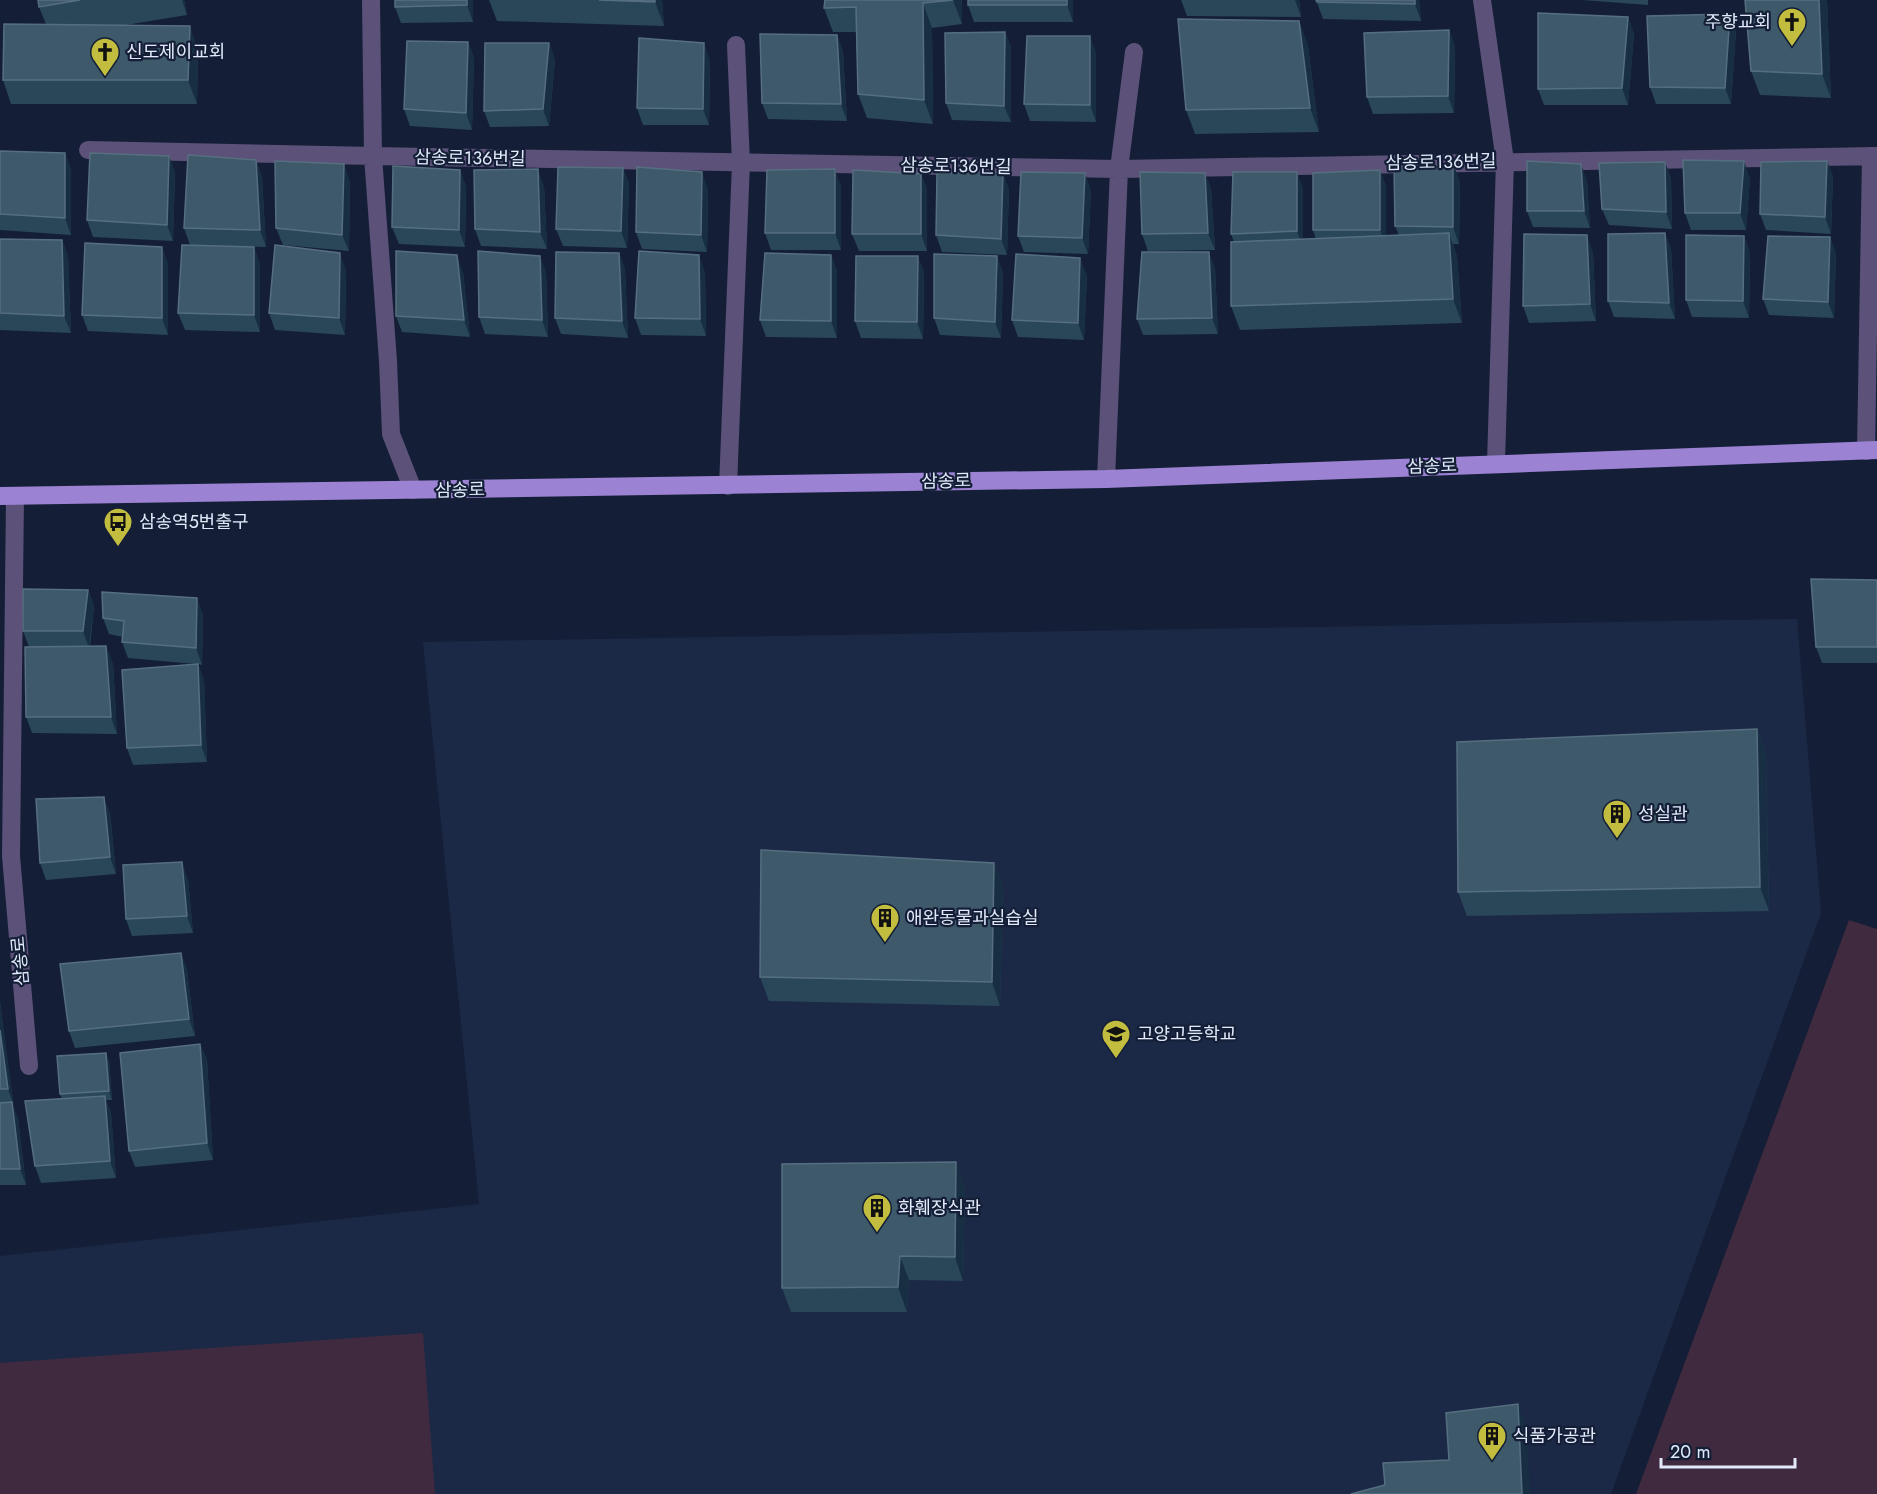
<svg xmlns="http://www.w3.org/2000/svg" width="1877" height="1494" font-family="Jost,'Noto Sans KR',sans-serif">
  <rect width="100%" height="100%" fill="#141e36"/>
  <path fill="#1c2946" d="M1797,619l24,294 -210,581h-1611v-238l479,-52 -56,-562z"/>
  <path fill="#402a3f" d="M1849,920l28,9v565h-241z
    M423,1333l12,161h-435v-131z"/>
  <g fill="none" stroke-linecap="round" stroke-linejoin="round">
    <path stroke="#5c5178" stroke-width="18" d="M1482,0l23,161 -9,302
      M88,150l285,6 -2,-156
      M1866,451l5,-295
      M1106,479l13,-310 15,-117
      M728,486l13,-323 -5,-118
      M413,490l-22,-56 -3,-73 -15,-205 746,13 758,-13
      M15,496l-4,360 18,210"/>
    <path stroke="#9b82d2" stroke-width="18" d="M0,496l1106,-17 771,-29"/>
  </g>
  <path fill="#294758" d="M38,0h146l3,15 -61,10 72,25 -1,54h-186l-8,-24 43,-56 -7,-17z
    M395,0h78v22l-72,1 -6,-16z
    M489,0h173l2,26 -167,-5z
    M825,0h137v24l-30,4 1,96 -66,-6 -9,-24 -2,-62h-23l-9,-24z
    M968,0h105v22h-99l-6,-17z
    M1181,0h118l2,17 -114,-1z
    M1316,0h103l2,21 -98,-2z
    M1582,0h66v5z
    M1745,0h82l4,98 -71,-3 -9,-24z
    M1628,17l6,17 -6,71h-84l-6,-16z
    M1299,21l9,25 11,86 -124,2 -9,-24z
    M1449,30l6,17 -1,66 -81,1 -6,-17z
    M1736,30l-5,74h-75l-6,-17z
    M1005,32l6,16v74l-59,-2 -6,-17z
    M837,35l6,17 4,69 -79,-2 -6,-16z
    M468,42l6,16 -2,72 -62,-4 -6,-17z
    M549,43l6,17 -6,66 -59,1 -6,-16z
    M1096,52v70l-66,-1 -6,-17z
    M710,60l-1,65h-66l-6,-17z
    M0,151l65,2 6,17v65l-71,-5z
    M169,156l6,17 -2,68 -80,-4 -6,-17z
    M256,160l6,17 4,70 -76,-2 -6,-17z
    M1827,161l6,16 -2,57 -65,-4 -6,-16z
    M1665,162l6,17 1,50 -63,-4 -7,-16z
    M623,168l6,16 -2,64 -64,-2 -7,-17z
    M460,170l6,17 -1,60 -66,-3 -7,-17z
    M1380,170l6,17v49l13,-1 -4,-9 65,-45 -1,63h-6l4,13 5,66 -222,7 -9,-24 3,-64 -3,-8 72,-45v50h13l-3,-9z
    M1205,173l6,16 4,61 -67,1 -6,-17z
    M921,174l6,16v61h-68l-7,-17z
    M1750,178l-4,52h-55l-6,-17z
    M350,181l-1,70 -66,-6 -7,-17z
    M1587,181l3,47 -57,-1 -6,-16z
    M544,186l3,63 -66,-3 -6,-17z
    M841,186v64h-70l-6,-17z
    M708,189l-1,63 -65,-3 -6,-17z
    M1009,189l-2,66 -65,-3 -6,-17z
    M1091,190l-3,64 -64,-2 -6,-16z
    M1665,233l6,16 4,70 -61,-2 -6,-16z
    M1744,236l6,17 -1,65 -57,-1 -6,-17z
    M1830,237l6,17 -2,64 -65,-3 -6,-16z
    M0,239l62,1 6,16 3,77 -71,-3z
    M254,247l6,17v68l-75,-2 -7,-17z
    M1593,252l3,69 -67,2 -6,-17z
    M619,253l6,17 3,68 -67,-4 -6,-16z
    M831,255l6,17v66l-71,-1 -6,-17z
    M997,256l6,17 -2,65 -61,-3 -6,-17z
    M168,263v72l-80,-4 -6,-16z
    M1215,268l3,66 -75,1 -6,-16z
    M346,270l-1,65 -70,-5 -6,-17z
    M463,272l7,65 -68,-5 -6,-16z
    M546,272l2,65 -63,-3 -6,-17z
    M705,272l1,64 -65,-1 -6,-17z
    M924,272l-1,67 -62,-1 -6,-17z
    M1087,275l-3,65 -66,-3 -6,-17z
    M1877,580v83h-55l-6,-16z
    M88,590l6,16 -4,41 23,16 4,71 -85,-1 -6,-16 3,-70 -6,-16z
    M203,615l-1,50 -4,-1 6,16 3,82 -74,3 -6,-17 68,-84 -67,-6 -6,-16 1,-5 -14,-3 -6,-16z
    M1757,729l9,25 3,157 -302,5 -9,-24z
    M110,813l6,61 -70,6 -6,-17z
    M994,863l9,24 -3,119 -231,-5 -9,-24z
    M188,879l5,54 -61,3 -6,-17z
    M181,953l6,17 8,66 -120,12 -6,-17z
    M0,1001l13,105 5,13 8,66h-26z
    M200,1044l7,16 6,100 -78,7 -6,-16z
    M109,1061l3,39h-6l5,13 5,65 -75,5 -6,-17 27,-67 -2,-5z
    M965,1186l-2,95 -54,-1 -2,32h-116l-9,-24z"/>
  <path fill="#182f43" d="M182,0h2l3,15z
    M467,0h6v22l-6,-17z
    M655,0h7l2,26 -9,-24z
    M953,0h9v24z
    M1067,0h6v22l-6,-17z
    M1295,0h4l2,17z
    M1415,0h4l2,21 -6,-17z
    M1819,0h8l4,98 -9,-24z
    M923,3l9,25 1,96 -9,-24z
    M1730,14l6,16 -5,74 -6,-16z
    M1628,17l6,17 -6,71 -6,-17z
    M1299,21l9,25 11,86 -9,-24z
    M190,26l8,24 -1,54 -9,-24z
    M1449,30l6,17 -1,66 -6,-17z
    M1005,32l6,16v74l-7,-16z
    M837,35l6,17 4,69 -6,-17z
    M1090,36l6,16v70l-6,-17z
    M468,42l6,16 -2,72 -6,-17z
    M549,43l6,17 -6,66 -6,-17z
    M704,43l6,17 -1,65 -6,-16z
    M65,153l6,17v65l-6,-17z
    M169,156l6,17 -2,68 -6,-16z
    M256,160l6,17 4,70 -6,-17z
    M1744,161l6,17 -4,52 -6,-17z
    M1827,161l6,16 -2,57 -6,-17z
    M1665,162l6,17 1,50 -6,-17z
    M344,164l6,17 -1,70 -7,-16z
    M1453,164l7,17 -1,63 -6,-17z
    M1581,164l6,17 3,47 -6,-17z
    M623,168l6,16 -2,64 -6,-17z
    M538,169l6,17 3,63 -7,-17z
    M835,169l6,17v64l-6,-17z
    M460,170l6,17 -1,60 -6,-17z
    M1380,170l6,17v60l-6,-17z
    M702,172l6,17 -1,63 -6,-17z
    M1003,172l6,17 -2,66 -6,-16z
    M1297,172l6,17v58l-6,-16z
    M1085,173l6,17 -3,64 -6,-16z
    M1205,173l6,16 4,61 -7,-17z
    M921,174l6,16v61l-6,-17z
    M1449,233l8,24 5,66 -9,-24z
    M1665,233l6,16 4,70 -6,-16z
    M1587,235l6,17 3,69 -6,-17z
    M1744,236l6,17 -1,65 -6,-17z
    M1830,237l6,17 -2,64 -6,-16z
    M62,240l6,16 3,77 -7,-17z
    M162,247l6,16v72l-6,-17z
    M254,247l6,17v68l-6,-17z
    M1209,252l6,16 3,66 -6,-16z
    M340,253l6,17 -1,65 -6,-17z
    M619,253l6,17 3,68 -6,-17z
    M457,255l6,17 7,65 -6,-17z
    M699,255l6,17 1,64 -6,-17z
    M831,255l6,17v66l-6,-17z
    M540,256l6,16 2,65 -6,-17z
    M918,256l6,16 -1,67 -6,-17z
    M997,256l6,17 -2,65 -6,-16z
    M1080,258l7,17 -3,65 -6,-17z
    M88,590l6,16 -5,42 -6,-17z
    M197,598l6,17 -1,50 -6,-17z
    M106,646l7,17 4,71 -6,-17z
    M198,664l6,16 3,82 -6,-17z
    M1757,729l9,25 3,157 -9,-24z
    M104,797l6,16 6,61 -6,-17z
    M182,862l6,17 5,54 -6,-17z
    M994,863l9,24 -3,119 -8,-24z
    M181,953l6,17 8,66 -6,-17z
    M0,1001l14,105 -6,-17 -8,-59z
    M200,1044l7,16 6,100 -6,-17z
    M106,1053l3,8 3,39 -3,-9z
    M105,1096l6,17 5,65 -6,-17z
    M12,1102l6,17 8,66 -6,-16z
    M956,1162l9,24 -2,95 -8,-24z
    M900,1256l9,24 -2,32 -9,-25z
    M1518,1404l9,24 3,66h-8z"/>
  <path fill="#3d596a" stroke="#566f80" stroke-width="1.5" d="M38,0h42l-41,7z
    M395,0h72v5l-72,2z
    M599,0h56v2z
    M825,0h128l-30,3 1,97 -66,-6 -2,-87 -32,1z
    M968,0h99v5h-99z
    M1316,0h99v4l-98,-2z
    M1745,0h74l3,74 -71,-3z
    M1538,13l90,4 -6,71 -84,1z
    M1730,14l-5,74 -75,-1 -3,-71z
    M1178,19l121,2 11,87 -124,2z
    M4,24l186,2 -2,54h-185z
    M1449,30l-1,66 -81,1 -3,-64z
    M1005,32l-1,74 -58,-3 -1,-70z
    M760,34l77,1 4,69 -79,-1z
    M1027,36h63v69l-66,-1z
    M639,38l65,5 -1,66 -66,-1z
    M407,41l61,1 -2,71 -62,-4z
    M485,43h64l-6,66 -59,2z
    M0,151l65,2v65l-65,-4z
    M90,153l79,3 -2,69 -80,-5z
    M188,155l68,5 4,70 -76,-2z
    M1683,160l61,1 -4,52h-55z
    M275,161l69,3 -2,71 -66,-7z
    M1527,161l54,3 3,47h-57z
    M1827,161l-2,56 -65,-3 1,-52z
    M1665,162l1,50 -64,-3 -3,-46z
    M1453,164v63l-58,-1 -1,-59z
    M393,166l67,4 -1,60 -67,-3z
    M558,167l65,1 -2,63 -65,-2z
    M637,167l65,5 -1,63 -65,-3z
    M538,169l2,63 -65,-3 -1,-59z
    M835,169v64h-70l2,-63z
    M853,170l68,4v60h-69z
    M1380,170v60h-67v-57z
    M1003,172l-2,67 -65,-4 1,-62z
    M1021,172l64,1 -3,65 -64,-2z
    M1140,172l65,1 3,60 -66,1z
    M1233,172h64v59l-66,3z
    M1449,233l4,66 -222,7v-64z
    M1665,233l4,70 -61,-2v-67z
    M1524,234l63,1 3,69 -67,2z
    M1686,235l58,1 -1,65 -57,-1z
    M1768,236l62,1 -2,65 -65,-3z
    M0,239l62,1 2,76 -64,-3z
    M85,243l77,4v71l-80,-3z
    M182,245l72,2v68l-76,-2z
    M275,245l65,8 -1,65 -70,-5z
    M396,251l61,4 7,65 -68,-4z
    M478,251l62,5 2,64 -63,-3z
    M639,251l60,4 1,64 -65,-1z
    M556,252l63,1 3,68 -67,-3z
    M1142,252h67l3,66 -75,1z
    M765,253l66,2v66l-71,-1z
    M934,254l63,2 -2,66 -61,-4z
    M1016,254l64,4 -2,65 -66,-3z
    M856,256h62l-1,66 -62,-1z
    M1811,579l66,1v67h-61z
    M23,589l65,1 -5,41h-60z
    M102,592l95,6 -1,50 -74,-6 2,-21 -21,-3z
    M106,646l5,71h-85l-1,-70z
    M198,664l3,81 -74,3 -5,-78z
    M1757,729l3,158 -302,5 -1,-150z
    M104,797l6,60 -70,6 -4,-64z
    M761,850l233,13 -2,119 -232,-5z
    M182,862l5,54 -61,3 -3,-54z
    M181,953l8,66 -120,12 -9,-67z
    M0,1030l8,59h-8z
    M200,1044l7,99 -78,8 -9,-98z
    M106,1053l3,38 -49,3 -3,-38z
    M105,1096l5,65 -75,5 -10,-65z
    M12,1102l8,67h-20v-66z
    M956,1162l-1,95 -55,-1 -2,31 -116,1v-124z
    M1518,1404l4,90h-171l34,-9 -2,-22 66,-3 -3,-47z"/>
  <defs>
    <g id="church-pin" transform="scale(1.5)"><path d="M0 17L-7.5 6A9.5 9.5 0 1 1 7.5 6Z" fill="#c2bd3f" stroke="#141e36"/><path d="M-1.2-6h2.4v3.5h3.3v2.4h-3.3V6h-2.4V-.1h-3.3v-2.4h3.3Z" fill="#111"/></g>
    <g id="bus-pin" transform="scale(1.5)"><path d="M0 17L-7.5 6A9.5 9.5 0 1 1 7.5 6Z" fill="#c2bd3f" stroke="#141e36"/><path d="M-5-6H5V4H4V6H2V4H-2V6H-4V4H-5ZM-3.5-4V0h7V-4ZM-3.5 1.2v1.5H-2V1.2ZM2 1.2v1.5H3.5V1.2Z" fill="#111"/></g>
    <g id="building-pin" transform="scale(1.5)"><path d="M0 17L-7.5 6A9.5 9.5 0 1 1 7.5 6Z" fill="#c2bd3f" stroke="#141e36"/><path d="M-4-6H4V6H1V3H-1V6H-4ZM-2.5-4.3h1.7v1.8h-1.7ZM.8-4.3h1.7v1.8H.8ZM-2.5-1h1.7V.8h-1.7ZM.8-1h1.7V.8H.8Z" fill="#111"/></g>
    <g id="school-pin" transform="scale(1.5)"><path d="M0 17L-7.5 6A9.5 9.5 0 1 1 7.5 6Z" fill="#c2bd3f" stroke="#141e36"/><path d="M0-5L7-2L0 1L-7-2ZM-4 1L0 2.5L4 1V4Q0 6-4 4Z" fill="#111"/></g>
  </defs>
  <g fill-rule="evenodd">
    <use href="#church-pin" x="1792" y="22"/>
    <use href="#church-pin" x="105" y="52"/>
    <use href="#bus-pin" x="118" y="522"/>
    <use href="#building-pin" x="1617" y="814"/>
    <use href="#building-pin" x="885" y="918"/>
    <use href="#school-pin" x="1116" y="1034"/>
    <use href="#building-pin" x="877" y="1208"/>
    <use href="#building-pin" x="1492" y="1436"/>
  </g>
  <g text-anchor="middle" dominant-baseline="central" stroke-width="4.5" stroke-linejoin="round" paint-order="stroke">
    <g font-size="18" fill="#e1e9fa" stroke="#141e36" text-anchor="start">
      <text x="1771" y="22" text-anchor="end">주향교회</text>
      <text x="126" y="52">신도제이교회</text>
      <text x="139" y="522">삼송역5번출구</text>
      <text x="1638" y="814">성실관</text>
      <text x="906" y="918">애완동물과실습실</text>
      <text x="1137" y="1034">고양고등학교</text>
      <text x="898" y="1208">화훼장식관</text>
      <text x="1513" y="1436">식품가공관</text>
    </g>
    <g font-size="18" fill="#e1e9fa" stroke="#141e36">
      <text transform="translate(470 158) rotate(1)">삼송로136번길</text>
      <text transform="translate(1441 162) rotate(-1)">삼송로136번길</text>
      <text transform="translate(956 166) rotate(1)">삼송로136번길</text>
      <text transform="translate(1432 466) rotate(-2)">삼송로</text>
      <text transform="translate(946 481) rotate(-1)">삼송로</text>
      <text transform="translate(460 490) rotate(-1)">삼송로</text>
      <text transform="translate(20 961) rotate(-95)">삼송로</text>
    </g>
  </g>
  <path d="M1661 1458v9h134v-9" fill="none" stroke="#e1e9fa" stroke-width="3"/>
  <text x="1670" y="1458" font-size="18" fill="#e1e9fa" stroke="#141e36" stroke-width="4.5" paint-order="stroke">20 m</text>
</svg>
